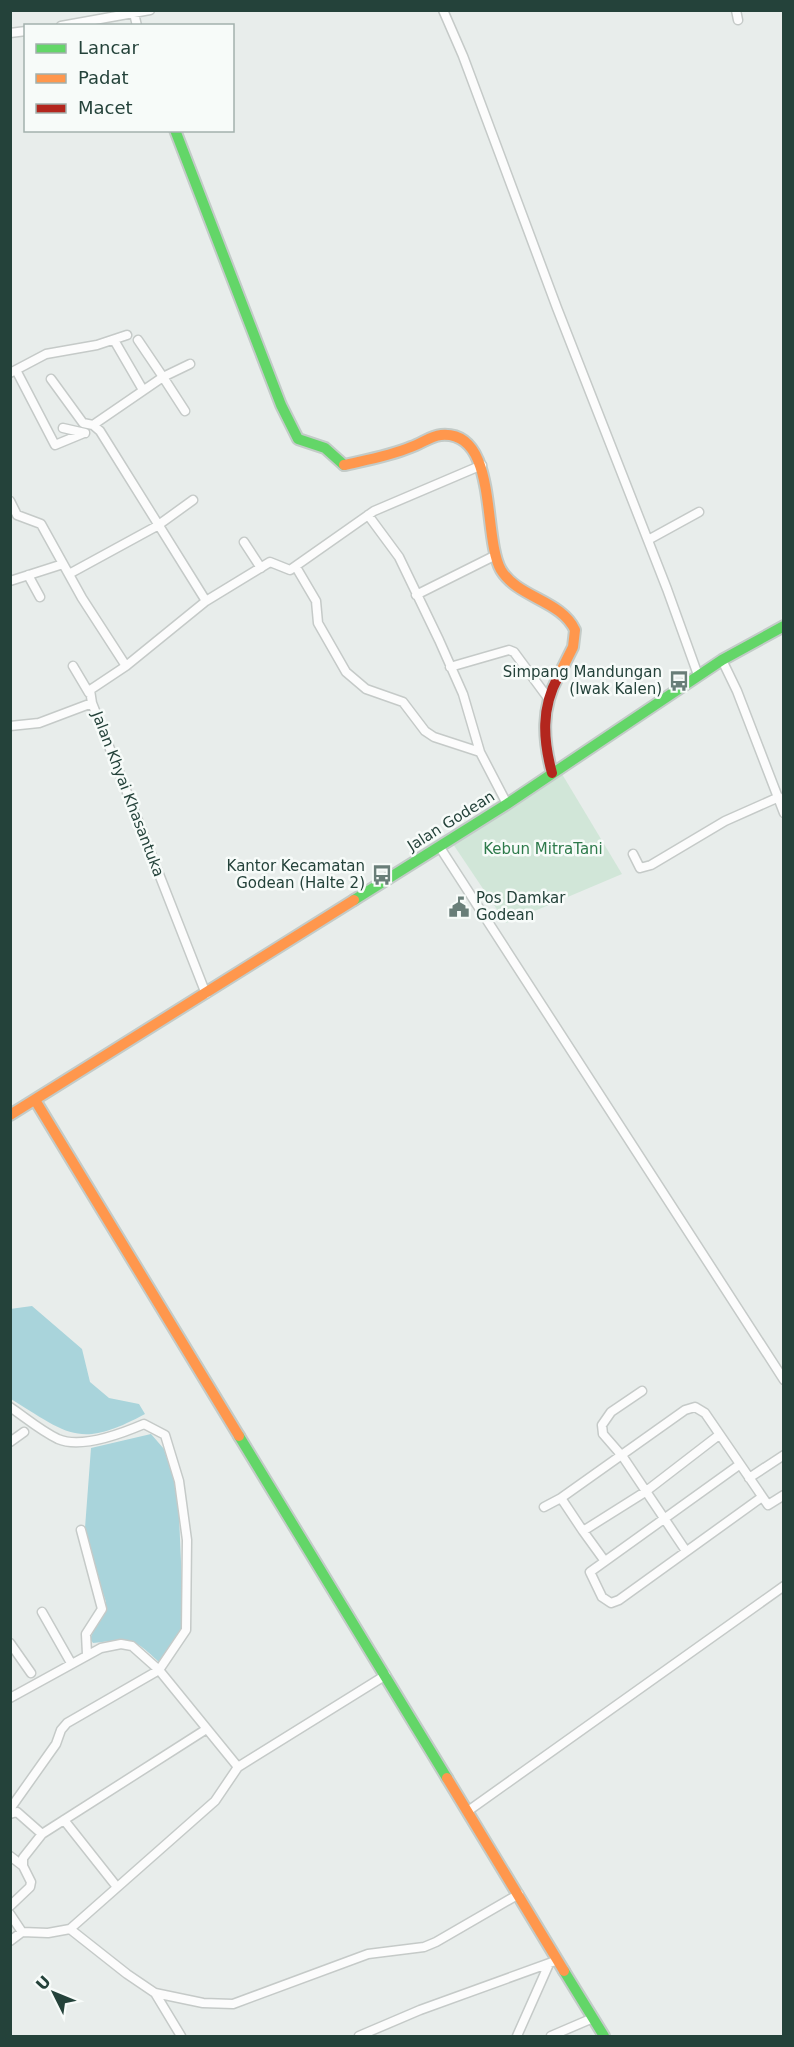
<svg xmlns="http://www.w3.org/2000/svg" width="794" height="2047" font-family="'DejaVu Sans',sans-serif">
  <rect width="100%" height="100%" fill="#e8edeb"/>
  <path fill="#d1e6d8" d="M562,774l60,100 -116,49 -53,-79z"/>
  <path fill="#a9d4db" d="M32,1306l50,43 8,33 19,16 30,6 6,10c-65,35 -76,21 -134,-15l-1,-90z
    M151,1434l13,15 14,44 6,137 -24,33c-29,-28 -29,-24 -67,-20l-3,-4 16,-37 -17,-51 -4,-23 6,-80z"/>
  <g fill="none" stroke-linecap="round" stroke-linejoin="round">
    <g stroke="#c5cac8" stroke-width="11">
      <path id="street" d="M443,10l20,46 94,252 110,281 31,86
        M736,10l2,10
        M134,13l3,13
        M61,26l89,-16
        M10,33l16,-2
        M114,340l29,50
        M16,370l39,75 29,-12
        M10,373l36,-19 51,-9 30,-10
        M51,379l32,44 10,2 7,6 106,170
        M185,411l-22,-34 27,-13
        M93,425l70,-48 -25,-37
        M63,428l22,5
        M10,501l7,14 24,9 41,74 44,68
        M368,515l31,42 40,83 24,54 17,58
        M648,540l51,-28
        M244,542l17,26
        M296,567l20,34 2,22 28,49 20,17 37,13 22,29 9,6 46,15 27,52
        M69,574l88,-48 36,-26
        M28,575l12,22
        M10,581l53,-17
        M416,595l78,-39
        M722,660l15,31 47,122
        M73,666l16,27
        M450,667l59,-17 5,2 34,46
        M10,726l29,-3 53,-20
        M439,846l345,534
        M633,854l7,14 11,-3 74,-44 54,-24
        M206,994l-114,-291 -2,-13 36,-24 80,-65 64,-39 20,8 84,-59 108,-46
        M642,1391l-31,21 -9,13 1,9 20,23 63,94
        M10,1407c16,11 31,24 48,32 23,10 65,-6 86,-15l21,11 14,46 8,59 -1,90 -27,40 -92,53 -6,7 -5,14 -46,65
        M10,1442l14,-10
        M739,1465l-149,107 12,25 9,6 8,-3 143,-103
        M749,1478l35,-23
        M544,1507l17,-9
        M81,1530l21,79 -16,25 1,20
        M583,1531l-22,-33 124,-88 10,-3 10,6 63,92 16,-10
        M604,1560l-21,-29 62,-39 74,-57
        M42,1612l29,51
        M10,1643l21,30
        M10,1698l91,-50 20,-4 11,2 27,24 79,97
        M468,1811l316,-225
        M10,1814l7,-2 25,22 163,-104
        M64,1820l53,67
        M10,1856l13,10
        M10,1906l20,-19 1,-5 -8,-16v-8l19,-24
        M10,1914l12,18
        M70,1929l57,45 28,19 48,10 30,1 135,-50 56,-7 12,-5 83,-48
        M10,1941l12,-9 26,1 22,-4 145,-128 23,-34 148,-92
        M155,1993l26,43
        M359,2036l61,-26 138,-50
        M517,2036l32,-72
        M551,2036l42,-18"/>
    </g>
    <g stroke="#c3cbc8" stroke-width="14">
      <path id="fast" d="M175,130l106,275 17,34 27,9 19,17
        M354,900l153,-96 215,-144 62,-34
        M239,1436l208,342
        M564,1971l40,65"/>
    </g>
    <g stroke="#c3cbc8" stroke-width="14">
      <path id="slow" d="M344,465c22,-5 46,-9 67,-18 10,-3 19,-11 30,-12 58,-5 41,102 60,135 17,28 60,30 74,60l-2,17 -15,30
        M35,1100l204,336
        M10,1115l344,-215
        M447,1778l117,193"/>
    </g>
    <g stroke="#c3cbc8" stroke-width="14">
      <path id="jam" d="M552,773c-9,-33 -11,-65 6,-96"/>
    </g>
    <use href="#street" stroke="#fcfcfc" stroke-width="8"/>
    <use href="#fast" stroke="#63d668" stroke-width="10"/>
    <use href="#slow" stroke="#ff974d" stroke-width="10"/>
    <use href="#jam" stroke="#b3261e" stroke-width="10"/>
  </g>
  <defs>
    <g id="bus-bare" transform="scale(1.62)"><path d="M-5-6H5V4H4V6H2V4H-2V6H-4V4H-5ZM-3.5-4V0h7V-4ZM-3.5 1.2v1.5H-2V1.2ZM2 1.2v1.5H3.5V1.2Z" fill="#697e78" stroke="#f7fbf9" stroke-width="2.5" paint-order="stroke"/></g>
    <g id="civic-bare" transform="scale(1.62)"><path d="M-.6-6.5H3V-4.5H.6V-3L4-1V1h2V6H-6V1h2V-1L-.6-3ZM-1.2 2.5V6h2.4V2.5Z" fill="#697e78" stroke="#f7fbf9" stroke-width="2.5" paint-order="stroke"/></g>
  </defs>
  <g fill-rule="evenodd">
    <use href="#bus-bare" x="679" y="681"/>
    <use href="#bus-bare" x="382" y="875"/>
    <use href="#civic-bare" x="459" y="907"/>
  </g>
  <g text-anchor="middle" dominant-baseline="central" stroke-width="5" stroke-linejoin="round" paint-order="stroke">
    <g font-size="15" fill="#24423a" stroke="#f7fbf9" text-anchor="end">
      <text x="662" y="672">Simpang Mandungan<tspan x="662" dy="17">(Iwak Kalen)</tspan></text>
      <text x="365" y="866">Kantor Kecamatan<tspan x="365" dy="17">Godean (Halte 2)</tspan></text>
      <text x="476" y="898" text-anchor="start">Pos Damkar<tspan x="476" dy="17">Godean</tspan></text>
    </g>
    <g font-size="15" fill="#24423a" stroke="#f7fbf9">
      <text transform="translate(128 794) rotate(69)">Jalan Khyai Khasantuka</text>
      <text transform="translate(451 821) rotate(-32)">Jalan Godean</text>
    </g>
    <g font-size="15" fill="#2d7a4b" stroke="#f7fbf9">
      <text x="543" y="849">Kebun MitraTani</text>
    </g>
  </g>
  <rect width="794" height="2047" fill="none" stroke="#24423a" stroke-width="24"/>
  <rect x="24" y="24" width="210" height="108" fill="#f7fbf9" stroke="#a3b1ad" stroke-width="1.5"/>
  <rect x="36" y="44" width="30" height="9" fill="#63d668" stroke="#a3b1ad" stroke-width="1.5"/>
  <text x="78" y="54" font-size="18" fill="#24423a">Lancar</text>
  <rect x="36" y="74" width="30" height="9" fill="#ff974d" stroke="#a3b1ad" stroke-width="1.5"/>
  <text x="78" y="84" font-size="18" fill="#24423a">Padat</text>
  <rect x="36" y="104" width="30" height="9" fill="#b3261e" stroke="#a3b1ad" stroke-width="1.5"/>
  <text x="78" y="114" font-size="18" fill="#24423a">Macet</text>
  <g transform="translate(54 1993) rotate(313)" stroke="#f7fbf9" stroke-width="4.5" paint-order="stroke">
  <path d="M0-4.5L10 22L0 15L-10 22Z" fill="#24423a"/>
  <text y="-9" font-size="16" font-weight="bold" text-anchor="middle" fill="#24423a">U</text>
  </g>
</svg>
